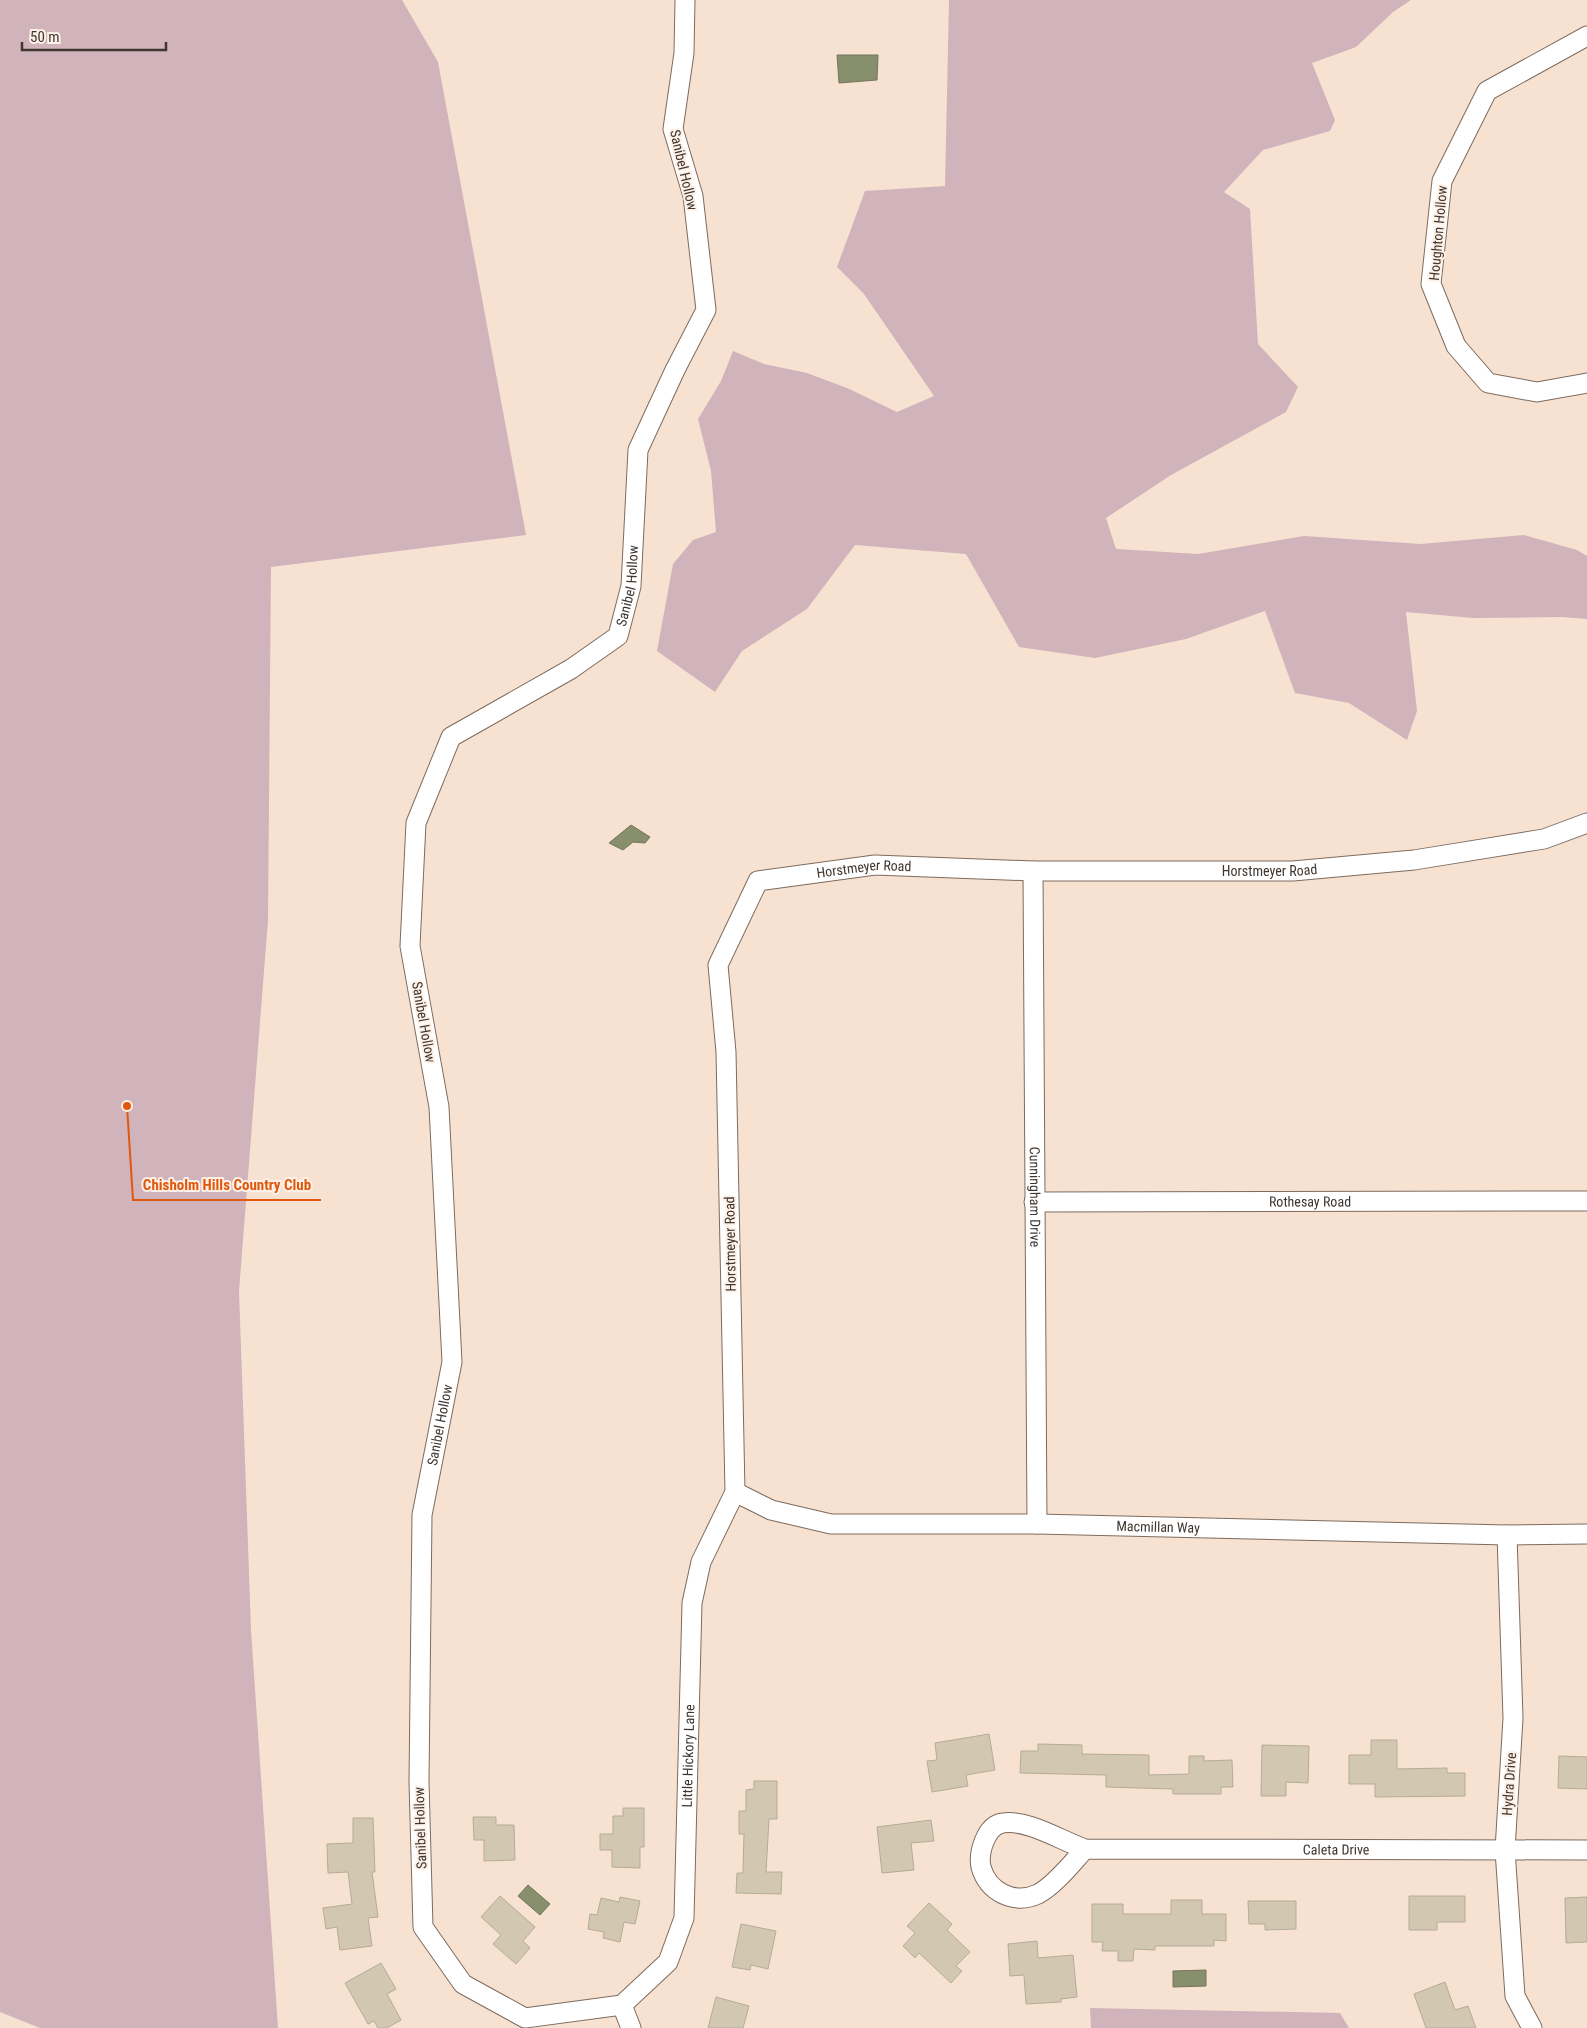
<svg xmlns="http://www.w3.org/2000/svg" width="1587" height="2028" font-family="'Roboto Condensed',sans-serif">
  <rect width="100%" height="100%" fill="#f7e2d2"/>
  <path fill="#d0b3bb" d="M0,0h402l36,62 88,473 -255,32 -3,353 -29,371 12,339 27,398h-238l-40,-16z
    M949,0h462l-18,12 -37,35 -44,16 23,57 -5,11 -67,19 -39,42 26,17 8,135 40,43 -12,25 -115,63 -65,43 10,31 82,5 106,-18 116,8 104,-9 53,15 10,6v63l-25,-2 -89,1 -67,-6 11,99 -10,29 -58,-37 -54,-10 -30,-82 -79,28 -91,19 -76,-11 -53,-93 -111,-9 -48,64 -65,42 -27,41 -58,-41 16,-87 20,-24 23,-8 -5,-61 -13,-52 23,-38 12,-30 31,13 43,9 40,15 50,24 37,-16 -70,-102 -27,-27 28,-76 80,-5z
    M1090,2008l250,5 9,15h-258z"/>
  <path fill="#888f6c" stroke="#72745a" d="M837,55h41l-1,25 -38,3z
    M631,825l19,12 -5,6 -12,-1 -10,8 -14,-7z
    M528,1885l22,19 -10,11 -22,-19z
    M1206,1970v16l-33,1v-16z"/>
  <path fill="#d2c8b2" stroke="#b4ab96" d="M989,1734l6,36 -29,5 2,11 -36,6 -5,-31 10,-1 -2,-17z
    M1371,1740h26v29l50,-1v5h18v23l-90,1v-13h-26v-29h22z
    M1038,1744l44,1v9l67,1v20l40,-1v-18h15v5l28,-1 1,27h-12v7h-48v-5l-67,-2v-12l-86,-2 1,-22h17z
    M1262,1745l47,1 -1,37 -22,-1v14h-25z
    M1559,1756l28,1v32l-29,-1z
    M754,1781h23v38h-8l-3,53h16l-1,22 -45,-1 1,-20h6l1,-39h-5v-23h7v-21l8,-1z
    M623,1808h21v39h-4v21l-28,-1v-17h-12v-16h13v-18h10z
    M473,1817h23v8h18l1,35 -31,1v-21h-10z
    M353,1818h20l2,54h-3l6,45 -10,1 4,28 -32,4 -3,-23 -11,2 -3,-21 29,-4 -4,-32 -20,1 -1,-29 26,-1z
    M931,1820l3,21 -23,2 3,27 -32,3 -5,-46z
    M500,1896l35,31 -12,14 7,7 -14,16 -23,-20 8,-9 -20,-18z
    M1409,1896h56v26h-28v8h-28z
    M620,1897l20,4 -5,23 -11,-2 -4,20 -17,-4 1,-6 -16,-3 2,-15 7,1 4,-17 18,4z
    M1587,1897v45l-21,1 -1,-45z
    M1171,1900h31v14h24v27l-12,-1v6h-59v4l-21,-1 -1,12h-15v-10h-16l1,-9h-11v-38h31v10h48z
    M1248,1901h48v28l-31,1v-6h-16z
    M929,1903l23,21 -5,6 23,22 -14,14 6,5 -11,12 -32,-30 -4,5 -12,-12 12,-13 -8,-7z
    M741,1924l35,7 -8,38 -17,-4 -1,5 -18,-3z
    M1037,1941l1,17 35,-3 4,42 -16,2v3l-35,2 -2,-29 -14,1 -2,-32z
    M381,1963l15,26 -9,5 14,26 -14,8h-9l-4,-7 -6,3 -23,-41z
    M1445,1982l10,28 13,-4 8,22h-50l-12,-34z
    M716,1997l33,9 -6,22h-35z"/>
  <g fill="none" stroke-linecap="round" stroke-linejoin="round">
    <g stroke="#7e6b5d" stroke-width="21">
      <g id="minor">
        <path d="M1587,36l-100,55 -45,90 -11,103 25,62 32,37 49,9 50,-9"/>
        <path id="s1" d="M1033,871l4,653"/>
        <path id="s2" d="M1034,1202l553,-1"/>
        <path id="s3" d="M735,1492l36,18 60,14h206l470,11 80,-1"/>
        <path d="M1507,1535l6,183 -8,132 10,146 17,32"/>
        <path id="s4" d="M1085,1849c-12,13 -31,37 -47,45 -24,11 -50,-2 -57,-27 -3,-14 5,-42 22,-44 24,-4 59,18 82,26l502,1"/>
        <path id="s5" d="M622,2005l-97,13 -62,-34 -40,-57 -4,-145 3,-267 30,-153 -13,-255 -29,-161 6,-123 35,-86 120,-68 47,-33 13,-50 7,-136 37,-80 31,-60 -13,-114 -20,-67 11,-76 1,-53"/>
        <path id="s6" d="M622,2005l46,-43 16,-44 8,-315 9,-41 34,-70 -9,-440 -8,-87 40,-84 117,-16 158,6h260l121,-11 130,-21 43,-16"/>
        <path d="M622,2005l9,23"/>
      </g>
    </g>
    <use href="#minor" stroke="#fff" stroke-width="19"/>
  </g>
  <g text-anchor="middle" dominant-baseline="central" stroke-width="4" stroke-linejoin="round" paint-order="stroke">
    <g font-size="14" fill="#3f3630" stroke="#fef1e7">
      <text transform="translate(684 170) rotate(77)">Sanibel Hollow</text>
      <text transform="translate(1438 233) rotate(-85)">Houghton Hollow</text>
      <text stroke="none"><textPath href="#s5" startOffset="1688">Sanibel Hollow</textPath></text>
      <text stroke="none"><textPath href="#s6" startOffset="1678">Horstmeyer Road</textPath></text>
      <text stroke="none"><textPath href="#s6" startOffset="1272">Horstmeyer Road</textPath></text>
      <text transform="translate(424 1022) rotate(80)">Sanibel Hollow</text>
      <text stroke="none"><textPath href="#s1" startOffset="326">Cunningham Drive</textPath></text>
      <text stroke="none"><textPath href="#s2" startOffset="276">Rothesay Road</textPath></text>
      <text transform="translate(730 1244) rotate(-91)">Horstmeyer Road</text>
      <text stroke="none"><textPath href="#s5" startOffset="742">Sanibel Hollow</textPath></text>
      <text stroke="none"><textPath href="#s3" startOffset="429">Macmillan Way</textPath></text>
      <text stroke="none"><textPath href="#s6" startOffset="272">Little Hickory Lane</textPath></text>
      <text transform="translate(1509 1784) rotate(-86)">Hydra Drive</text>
      <text transform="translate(420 1828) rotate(-92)">Sanibel Hollow</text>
      <text stroke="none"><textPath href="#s4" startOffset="529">Caleta Drive</textPath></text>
    </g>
  </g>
  <path fill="none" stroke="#e0570e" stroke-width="2" d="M127 1106L133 1200H321"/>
  <circle fill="#e0570e" stroke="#fef1e7" stroke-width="2" cx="127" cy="1106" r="5"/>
  <g font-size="15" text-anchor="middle" font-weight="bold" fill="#e0570e" stroke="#fef1e7" stroke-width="4" stroke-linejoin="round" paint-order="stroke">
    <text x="227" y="1190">Chisholm Hills Country Club</text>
  </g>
  <path d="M22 42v8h144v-8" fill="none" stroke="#3f3630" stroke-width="2.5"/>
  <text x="30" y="42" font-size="15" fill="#3f3630" stroke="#fef1e7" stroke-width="4" paint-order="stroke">50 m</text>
</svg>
